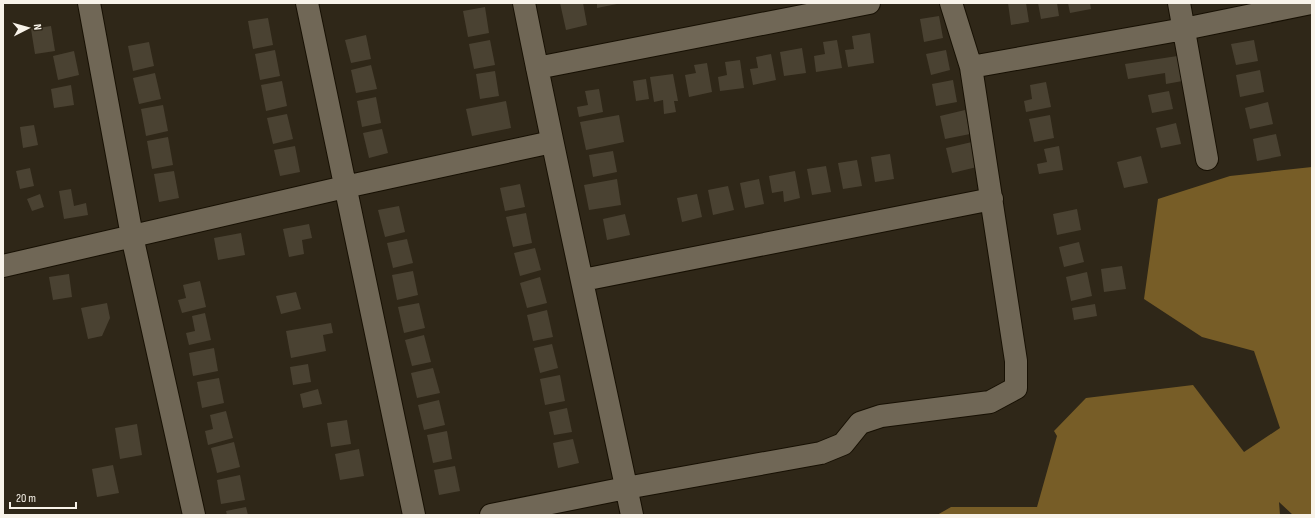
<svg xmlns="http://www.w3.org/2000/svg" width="1315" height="518" font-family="'Sofia Sans Condensed',sans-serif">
  <rect width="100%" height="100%" fill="#2f2718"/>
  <path fill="#775d27" d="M1312,167v348h-19l-14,-13 1,13h-343l14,-8h86l20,-71 -3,-5 32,-33 107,-13 51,67 36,-24 -26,-77 -52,-14 -58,-38 14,-100 72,-23z"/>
  <path fill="#4a4232" d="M560,3h23l4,22 -21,5z
    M597,3h20v1l-20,4z
    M1008,3h18l3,19 -18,3z
    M1038,3h19l2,13 -18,3z
    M1068,3h22l1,6 -21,4z
    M485,7l4,26 -21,4 -5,-26z
    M939,16l4,22 -19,4 -4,-23z
    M268,18l5,27 -20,4 -5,-28z
    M51,26l4,25 -20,3 -4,-25z
    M870,33l4,30 -26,4 -3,-17 9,-1 -2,-13z
    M366,35l5,24 -20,4 -6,-23z
    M490,40l5,25 -21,4 -5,-25z
    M837,40l5,28 -26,4 -2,-16 11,-2 -2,-12z
    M1254,40l4,21 -22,4 -5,-21z
    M149,42l5,24 -21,5 -5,-25z
    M802,48l4,25 -22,3 -4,-24z
    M275,50l5,26 -20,4 -5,-26z
    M946,50l4,20 -19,5 -5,-21z
    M74,51l5,24 -21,5 -5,-24z
    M771,54l5,26 -23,5 -3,-16 8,-1 -2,-11z
    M1184,55l4,25 -22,4 -1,-11 -37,6 -3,-15z
    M740,60l4,28 -24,3 -2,-14 9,-2 -2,-13z
    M707,63l5,29 -23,5 -4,-22 11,-2 -2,-8z
    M371,65l6,24 -21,4 -5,-23z
    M1260,70l4,22 -24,5 -4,-22z
    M495,71l4,25 -19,3 -4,-25z
    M155,73l6,26 -22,5 -6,-26z
    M673,74l5,27h-4l2,11 -12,2 -1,-14 -9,2 -4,-25z
    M646,79l3,20 -13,2 -3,-20z
    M953,80l4,22 -21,4 -4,-22z
    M282,81l5,25 -21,5 -5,-26z
    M1046,82l5,25 -25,5 -2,-11 8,-2 -2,-14z
    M71,85l3,20 -20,3 -3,-19z
    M599,89l4,23 -24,5 -2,-10 11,-2 -3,-14z
    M1169,91l4,18 -21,4 -4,-18z
    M376,97l5,26 -19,4 -5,-26z
    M506,101l5,27 -39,8 -6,-27z
    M1268,102l5,22 -23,5 -5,-21z
    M163,105l5,26 -22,5 -5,-27z
    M965,110l5,24 -25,5 -5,-23z
    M287,114l6,25 -20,5 -6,-26z
    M619,115l5,27 -38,8 -6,-28z
    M1050,115l4,23 -20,4 -5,-23z
    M1176,123l5,21 -20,4 -5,-20z
    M34,125l4,20 -15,3 -3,-21z
    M382,129l6,24 -19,5 -6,-25z
    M1276,134l5,22 -24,5 -4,-22z
    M168,137l5,28 -21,4 -5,-28z
    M972,142l5,25 -25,6 -6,-25z
    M295,146l5,26 -20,4 -6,-26z
    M1059,146l4,24 -24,4 -2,-10 10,-2 -3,-13z
    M613,151l4,21 -24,5 -4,-22z
    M890,154l4,25 -19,3 -4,-25z
    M1141,156l7,27 -24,5 -7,-26z
    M857,160l5,26 -19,3 -5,-26z
    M826,166l5,26 -19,3 -5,-26z
    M30,168l4,18 -14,3 -4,-18z
    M174,171l5,27 -20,4 -5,-28z
    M795,171l5,27 -16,4 -1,-11 -11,2 -3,-17z
    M617,179l4,26 -32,5 -5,-25z
    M759,179l5,25 -19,4 -5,-25z
    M520,184l5,23 -20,4 -5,-23z
    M728,186l6,24 -21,5 -5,-25z
    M71,189l3,17 12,-3 2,12 -24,4 -5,-28z
    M40,194l4,13 -12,4 -5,-12z
    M697,194l5,23 -20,5 -5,-24z
    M399,206l6,26 -20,5 -7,-27z
    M1077,209l4,21 -24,5 -4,-21z
    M526,213l6,30 -19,4 -7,-30z
    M625,214l5,21 -23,5 -4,-21z
    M309,224l3,14 -10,2 2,14 -15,3 -6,-28z
    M241,233l4,22 -27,5 -4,-22z
    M407,239l6,24 -20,5 -6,-25z
    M1079,242l5,20 -20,5 -5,-20z
    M535,248l6,22 -21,6 -6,-23z
    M1122,266l4,23 -22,3 -3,-23z
    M413,271l5,24 -21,5 -5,-25z
    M1087,272l5,24 -21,5 -5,-24z
    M69,274l3,23 -19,3 -4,-23z
    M540,277l7,26 -20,5 -7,-25z
    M200,281l6,26 -24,6 -4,-13 8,-2 -3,-13z
    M296,292l5,17 -20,5 -5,-18z
    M107,303l3,15 -8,18 -14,3 -7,-31z
    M419,303l6,25 -21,5 -6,-26z
    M1095,304l2,12 -23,4 -2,-12z
    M547,310l6,27 -20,4 -6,-26z
    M205,313l6,27 -22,5 -3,-12 9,-2 -3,-15z
    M331,323l2,10 -10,2 3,16 -35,7 -5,-27z
    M424,335l7,27 -19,4 -7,-26z
    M552,344l6,24 -18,5 -6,-25z
    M214,348l4,23 -25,5 -4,-23z
    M308,364l3,18 -18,3 -3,-18z
    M433,368l7,25 -23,5 -6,-25z
    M560,375l5,26 -20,4 -5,-26z
    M219,378l5,25 -22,5 -5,-26z
    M318,389l4,15 -19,4 -3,-14z
    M439,400l6,25 -21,5 -6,-25z
    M567,408l5,24 -18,3 -5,-23z
    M226,411l7,27 -25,7 -3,-14 8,-2 -3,-14z
    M347,420l4,24 -20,3 -4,-24z
    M137,424l5,31 -22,4 -5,-31z
    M447,431l5,28 -19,4 -6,-28z
    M573,439l6,24 -21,5 -5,-25z
    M234,442l6,25 -23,6 -6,-25z
    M359,449l5,27 -24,4 -5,-26z
    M113,465l6,28 -22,4 -5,-28z
    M455,466l5,25 -21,4 -5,-25z
    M240,475l5,25 -24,4 -4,-24z
    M246,507l2,8h-21l-1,-4z"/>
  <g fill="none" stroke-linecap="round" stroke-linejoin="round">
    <g stroke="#171003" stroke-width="24">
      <path id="minor" d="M89,3l43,233 62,279
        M307,3l107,512
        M524,3c34,171 72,341 108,512
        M1179,3l28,156
        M971,67l213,-38 127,-26
        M537,68l332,-65
        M3,266l342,-79 207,-45
        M583,280l409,-81
        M491,515l135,-27 195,-35 22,-9 17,-21 21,-7 109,-14 26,-14v-27l-45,-294 -20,-64"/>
    </g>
    <use href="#minor" stroke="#706756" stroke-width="22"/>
  </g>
  <rect width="1315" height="518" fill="none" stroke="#f8f3ea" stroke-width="8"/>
  <g transform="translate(28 28) rotate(84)" stroke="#2f2718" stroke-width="3" paint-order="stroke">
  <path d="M0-3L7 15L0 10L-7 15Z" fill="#f8f3ea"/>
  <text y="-6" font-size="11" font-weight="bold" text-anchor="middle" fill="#f8f3ea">N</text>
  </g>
  <path d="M10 502v6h66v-6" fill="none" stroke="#f8f3ea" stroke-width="2"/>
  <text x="16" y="502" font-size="12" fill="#f8f3ea" stroke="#2f2718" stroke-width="3" paint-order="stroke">20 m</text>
</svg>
